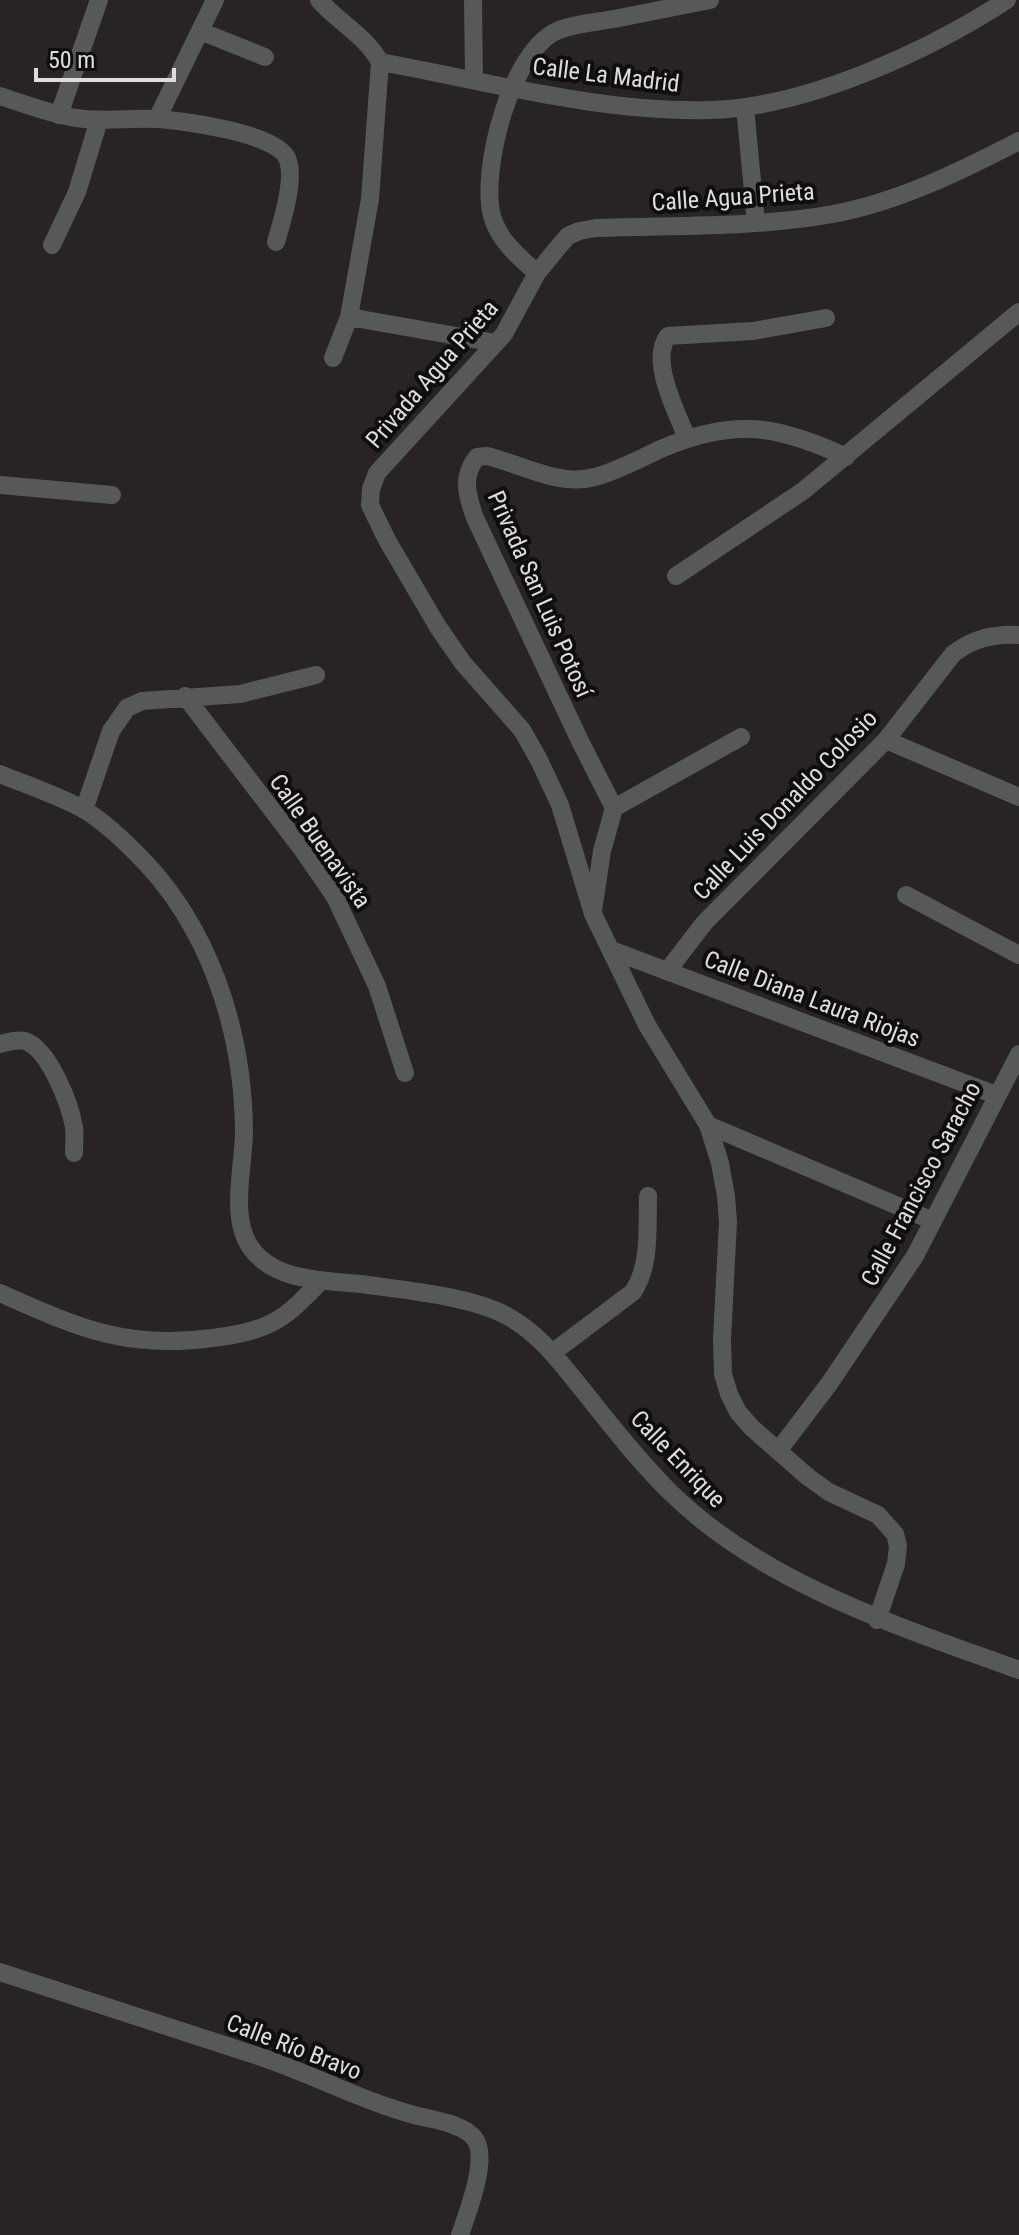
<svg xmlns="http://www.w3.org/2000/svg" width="1019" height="2235" font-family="'Roboto Condensed',sans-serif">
  <rect width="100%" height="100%" fill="#282325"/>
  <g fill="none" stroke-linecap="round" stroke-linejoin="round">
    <path stroke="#565957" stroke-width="18" d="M319,0c19,22 47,36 61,62l-10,137 -21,118 -16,41
      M473,0l1,79
      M200,31l65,26
      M380,62c106,19 220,51 329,48 95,-2 218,-58 298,-110
      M0,96c25,8 50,18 76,22 26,4 53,0 79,1 26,1 121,14 132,39 9,20 -5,63 -11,84
      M745,107l11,116
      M59,115l40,-115
      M157,119l58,-119
      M52,245l25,-53 22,-72
      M537,273c-18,-16 -38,-32 -45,-57 -12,-46 19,-167 67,-186 19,-7 41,-8 60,-12 31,-6 60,-12 91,-18
      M349,317l147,26
      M687,438c-10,-25 -38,-78 -19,-102l85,-5 73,-13
      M0,485l112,10
      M676,576l127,-85 216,-179
      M185,696l117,153 33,48 42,89 28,87
      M886,740l133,57
      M0,774c27,11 57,21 83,35 19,11 36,27 52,43 74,72 108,177 109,279 0,35 -15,86 7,117 24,34 73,32 110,36 42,6 110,12 146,32 34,18 55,49 79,78 26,33 53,67 83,97 94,93 229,135 350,179
      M614,808l127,-71
      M84,810l27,-79 16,-23 15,-7 98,-7 76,-19
      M906,895l113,60
      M593,911l9,-60 12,-43 -34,-67 -105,-223c-8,-23 -14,-41 2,-61l10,-1c34,8 71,31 108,21 23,-6 46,-19 68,-29 71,-30 115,-23 183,9
      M611,950l385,145
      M668,970l37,-48 181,-182 67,-86c20,-16 41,-20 66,-19
      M0,1044c9,-2 16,-5 25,-3 24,8 45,63 49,86 1,9 0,17 0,26
      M708,1125l225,96
      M0,1293c77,34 125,57 212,45 18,-2 36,-5 53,-12 23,-9 40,-29 57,-46
      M552,1353l81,-61c18,-27 14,-64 15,-96
      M778,1451l51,-67 86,-128 104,-202
      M877,1620l19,-56 2,-18 -3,-12 -17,-19 -49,-23 -21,-15 -56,-49 -14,-16 -9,-18 -6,-20 -1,-34 6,-118 -2,-26 -6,-33 -12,-38 -61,-100 -54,-111 -33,-109 -21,-45 -17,-30 -59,-67 -25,-36 -51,-87 -17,-35 1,-16 6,-16 127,-139 33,-61 23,-28 8,-9 11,-5 17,-3c79,-3 159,0 237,-14 65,-12 128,-43 186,-73
      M0,1972l261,85c53,18 103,45 157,59 17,4 46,8 57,23 14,21 -8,74 -15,96"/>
  </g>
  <g text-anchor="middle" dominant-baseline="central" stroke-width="8" stroke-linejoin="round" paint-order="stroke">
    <g font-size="24" fill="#e0dcdd" stroke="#0f0d0e">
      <text transform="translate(606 75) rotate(7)">Calle La Madrid</text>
      <text transform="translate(733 197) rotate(-4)">Calle Agua Prieta</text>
      <text transform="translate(432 374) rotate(-49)">Privada Agua Prieta</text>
      <text transform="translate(540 594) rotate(66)">Privada San Luis Potosí</text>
      <text transform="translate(785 805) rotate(-46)">Calle Luis Donaldo Colosio</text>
      <text transform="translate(320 841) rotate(55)">Calle Buenavista</text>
      <text transform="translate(812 999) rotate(21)">Calle Diana Laura Riojas</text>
      <text transform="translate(921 1184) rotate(-62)">Calle Francisco Saracho</text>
      <text transform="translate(678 1459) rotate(46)">Calle Enrique</text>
      <text transform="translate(294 2047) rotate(21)">Calle Río Bravo</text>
    </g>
  </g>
  <path d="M36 68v12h138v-12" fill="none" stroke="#e0dcdd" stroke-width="4"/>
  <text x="48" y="68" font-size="24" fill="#e0dcdd" stroke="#0f0d0e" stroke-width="6" paint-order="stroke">50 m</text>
</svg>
